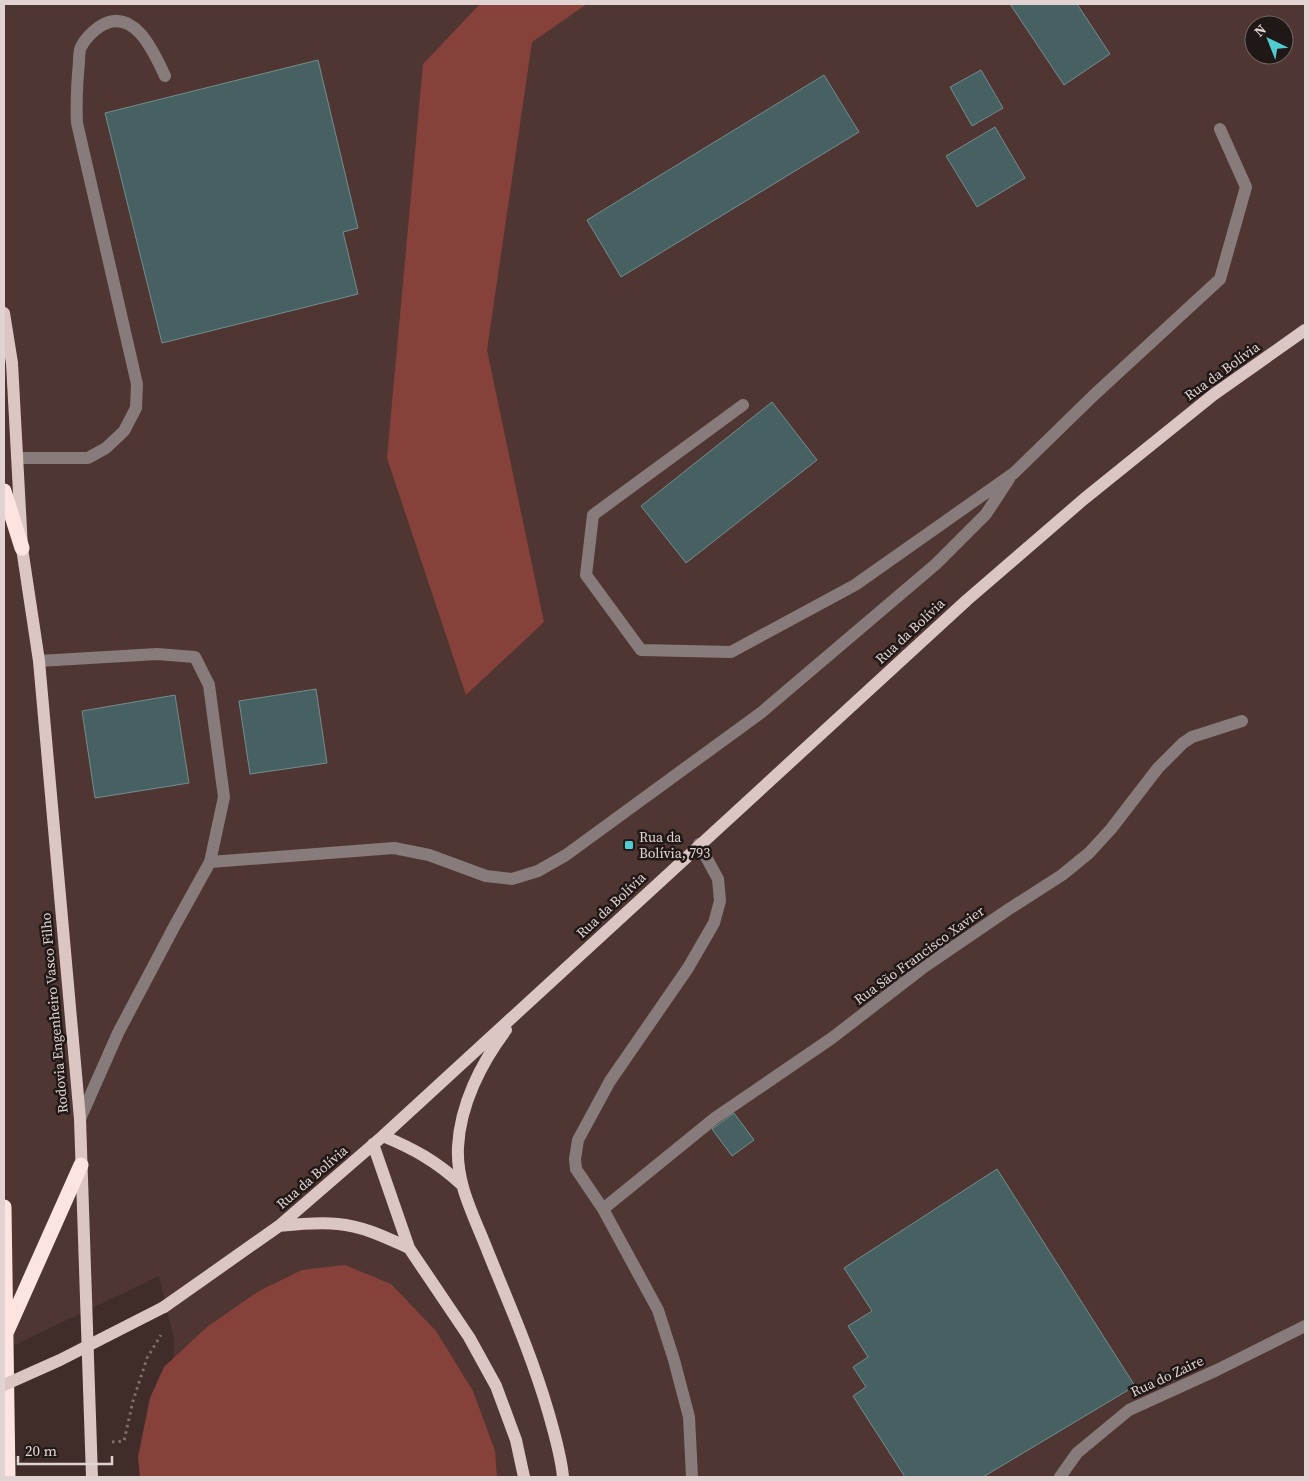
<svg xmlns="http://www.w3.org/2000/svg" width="1309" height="1481" font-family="'Source Serif 4',serif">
  <rect width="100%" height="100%" fill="#402d2a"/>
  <path fill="#503632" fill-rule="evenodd" d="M4,4h1301v1473h-1134l3,-138 -15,-63 -155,74zM1254,25h30v30h-30z"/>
  <path fill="#87413b" d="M480,4h107l-55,38 -45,308 57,272 -78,73 -79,-237 36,-394z
    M345,1265l46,19 45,47 37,60 22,60 2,26h-357l-2,-20 12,-59 14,-31 43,-40 52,-36 43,-21z"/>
  <path fill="#476061" stroke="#738d8e" d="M1010,4h67l33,50 -46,31z
    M318,60l40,168 -15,4 15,62 -196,49 -57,-230z
    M981,70l22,38 -31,18 -22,-39z
    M824,75l35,57 -238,145 -34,-57z
    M995,127l30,51 -48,29 -31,-51z
    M772,402l45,58 -131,103 -45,-57z
    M316,689l11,74 -77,11 -11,-73z
    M175,695l14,88 -94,15 -13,-87z
    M734,1113l20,27 -22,16 -20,-27z
    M997,1169l138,217 -152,91h-78l-52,-81 13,-9 -13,-20 15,-10 -20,-31 24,-15 -28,-43z"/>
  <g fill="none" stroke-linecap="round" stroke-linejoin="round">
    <path stroke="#7f6e6c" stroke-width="3" stroke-dasharray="2.5 4" stroke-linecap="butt" d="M112,1442l12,-1 9,-40 14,-43 14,-23"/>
    <path stroke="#877c7b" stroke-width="12" d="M743,405l-150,110 -7,60 55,75 90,2 124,-67 159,-112 80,-78 126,-116 26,-92 -26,-58
      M18,458h70l18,-10 18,-17 12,-23 1,-24 -60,-261c-1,-21 0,-40 2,-61 0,-5 0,-11 2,-15 4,-8 11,-15 18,-20 34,-23 55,25 66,49
      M39,661l118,-7 38,3 14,28 15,112 -14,65 -36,65 -56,106 -38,86
      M210,862l184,-14 35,7 57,21 26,3 26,-8 28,-16 196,-143 174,-148 50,-50 23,-35
      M603,1209l112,-91 117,-80 92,-71 85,-58 53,-34 27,-22 22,-24 47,-61 25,-25 9,-6 50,-16
      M692,1477l-3,-60 -15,-57 -16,-50 -55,-101 -27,-40 -1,-10 3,-19 32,-59 78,-113 26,-45 6,-22 -2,-22 -19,-35
      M1060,1477l17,-24 52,-43 88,-40 88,-44"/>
    <path stroke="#dcc6c3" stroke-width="12" d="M4,313l8,50 10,185 17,113 41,458 12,358
      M506,1030c-25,33 -46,75 -48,117 -2,38 17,71 30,105 21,52 44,104 60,159 6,21 13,44 15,66
      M383,1136c31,13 53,25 78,48
      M373,1144l36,104 60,89 27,49 20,54 8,37
      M279,1226c20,-2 39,-4 59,-2 25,2 49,14 71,24
      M164,1307l115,-81 104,-90 584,-536 117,-101 129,-104 92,-65"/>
    <path stroke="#fee4e0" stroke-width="15" d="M4,491l18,57
      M4,1207l4,270
      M7,1331l74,-166"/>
    <path stroke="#dcc6c3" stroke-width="12" d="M4,1385l56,-25 104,-53"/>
  </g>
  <rect fill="#51ccd1" stroke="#201816" stroke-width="2" x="624" y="840" width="10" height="10" rx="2.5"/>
  <g text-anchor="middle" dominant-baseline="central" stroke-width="5" stroke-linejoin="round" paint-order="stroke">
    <g font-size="14" fill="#e0d3d1" stroke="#201816">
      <text transform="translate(1222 371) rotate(-36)">Rua da Bolívia</text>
      <text transform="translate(910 631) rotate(-43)">Rua da Bolívia</text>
      <text transform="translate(611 905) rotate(-43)">Rua da Bolívia</text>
      <text transform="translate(919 955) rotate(-36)">Rua São Francisco Xavier</text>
      <text transform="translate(54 1013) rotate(-95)">Rodovia Engenheiro Vasco Filho</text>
      <text transform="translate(312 1177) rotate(-41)">Rua da Bolívia</text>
      <text transform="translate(1167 1376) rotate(-25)">Rua do Zaire</text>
    </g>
    <g font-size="14" fill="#e0d3d1" stroke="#201816" text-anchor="start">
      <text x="639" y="837">Rua da<tspan x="639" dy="16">Bolívia, 793</tspan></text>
    </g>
  </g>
  <rect width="1309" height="1481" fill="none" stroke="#e0d3d1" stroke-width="10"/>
  <g transform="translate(1269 40) rotate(317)"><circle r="24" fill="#201816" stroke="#6d6361"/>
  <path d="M0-4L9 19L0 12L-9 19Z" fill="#51ccd1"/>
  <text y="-8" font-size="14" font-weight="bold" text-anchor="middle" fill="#e0d3d1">N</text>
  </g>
  <path d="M18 1456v8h94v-8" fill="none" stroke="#e0d3d1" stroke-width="2.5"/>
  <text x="25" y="1456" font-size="15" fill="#e0d3d1" stroke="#201816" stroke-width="4" paint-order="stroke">20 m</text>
</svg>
